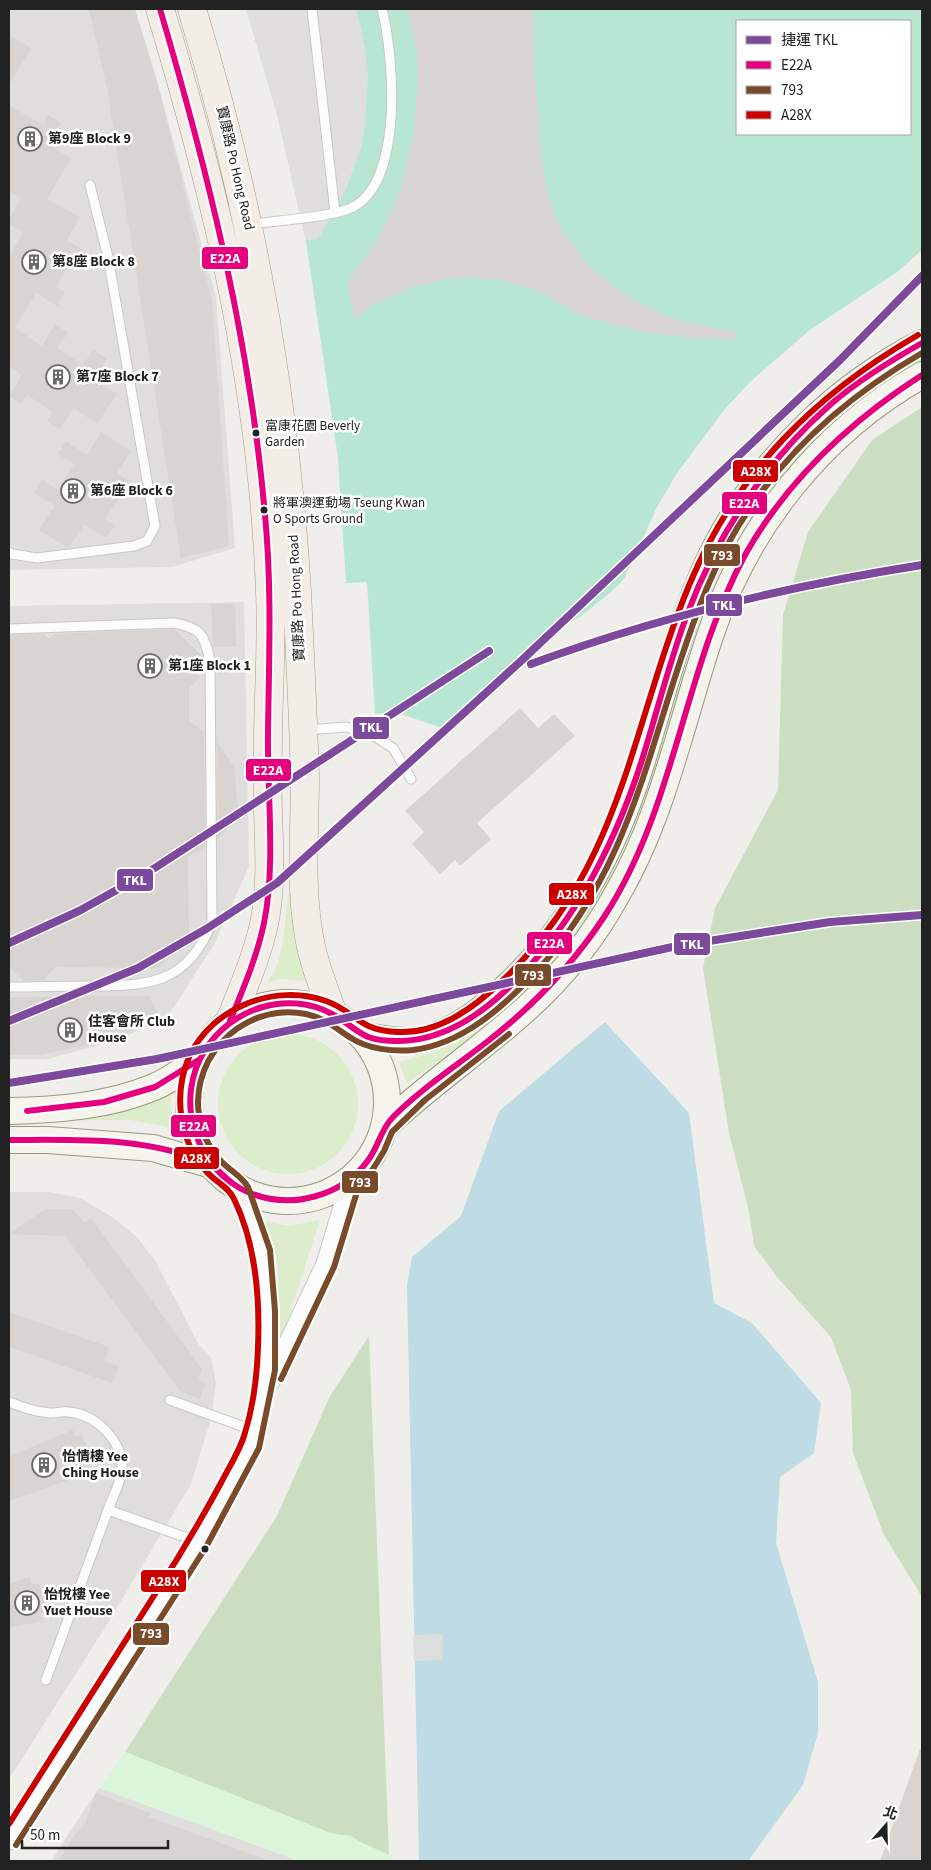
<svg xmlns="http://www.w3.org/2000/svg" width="931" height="1870" font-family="'Source Sans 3','Noto Sans TC',sans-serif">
  <rect width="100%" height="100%" fill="#f0eeeb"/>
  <path fill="#dfdedc" d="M9,9h125l23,72 59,216 19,251 -63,19 -163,3z
    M244,602l5,264 -34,77 -47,73 -50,24 -70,19h-39v-453z
    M9,1192h40l31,6 34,20 23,19 19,25 43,83 12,12 5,26 -4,32 -21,69 -85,142 -97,153z
    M99,1788l200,73h1h-249z"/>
  <path fill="#ddeccb" d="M922,355v9l-130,107 -164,382 -50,83 -56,60 -60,49 -55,38 -8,-21 36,-10 20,-11 145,-150c39,-66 58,-139 81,-212 37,-115 79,-202 175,-281 20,-16 44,-29 66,-43z
    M288,894h6l14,87 -28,-2 -13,4c19,-25 17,-59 21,-89z
    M218 1104a70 70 0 1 1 140 0a70 70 0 1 1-140 0Z
    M170,1092l3,36 -42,-8 -122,1z
    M320,1220l-38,118 -5,-2v-51l-13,-64 25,5z"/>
  <path fill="#cbdec1" d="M922,407v1190l-38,-62 -31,-82 -2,-63 -20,-53 -54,-60 -23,-31 -5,-35 -20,-78 -26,-165 12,-60 63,-118 5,-175 25,-83 64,-92z
    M369,1336l20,519 -29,-13 -9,-6 -18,-2 -208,-82 152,-236 53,-120z"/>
  <path fill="#daf5da" d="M125,1752l208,82 18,2 9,6 29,13 7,6h-96l-201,-73z"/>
  <path fill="#b7e6d2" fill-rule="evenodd" d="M246,9h676v241l-26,23 -85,56 -60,52 -27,29 -47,63 -20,34 -33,72 -14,14 -30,24 -35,17 -103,94 -44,-15 -23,1 -8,-132 -21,1 -8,-125 -32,-217 -29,-127zM737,21h173v113h-173z"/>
  <path fill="#e0dfde" d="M246,9h111l9,45 2,24 -3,47 -4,23 -16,44 -27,47 -12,2 -29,-127z
    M9,1376l39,14 -17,46 -22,-8z"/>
  <path fill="#bfdbe3" d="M605,1022l84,91 25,190 38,20 69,80 -7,50 -34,24 -4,66 42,139v51l-15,52 -55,76h-329l-12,-576 5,-28 49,-41 38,-105z"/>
  <path fill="#dedddd" d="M442,1634l1,26 -29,1 -1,-26z"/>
  <path fill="#d7d4d2" d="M89,9h46l22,72 55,220 17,245 -48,12 -74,-470z
    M408,9h125l1,61 8,90 5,34 14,34 27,37 35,29 40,21 22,7 51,10v7h-40l-59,-8 -55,-15 -48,-27 -35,-9 -21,-2h-23l-43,9 -40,19 -18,13 -6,-37 30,-44 13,-26 10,-26 13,-54 4,-56 -2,-28z
    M9,35l22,13 -22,37z
    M9,105l34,20 5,-10 13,8 -13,22 23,13 -24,41 33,18 -13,23 21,13 -7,13 -9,-5 -16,26 9,5 -8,14 -21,-13 -21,35 27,18 13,-22 13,9 -11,15 26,17 10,-15 14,9 -14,20 24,15 -20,30 -23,-16 -14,21 -13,-8 6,-9 -26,-17 -6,9 -12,-8 13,-21 -13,-9v-109l14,-25 -14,-8v-5l12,-21 -12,-7z
    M101,432l30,19 -14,22 21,14 -8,12 -8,-5 -17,25 9,6 -8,13 -22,-13 -16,23 -29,-18 16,-24 -21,-13 8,-13 16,10 16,-26 -16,-10 8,-13 21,14z
    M211,604h24l1,43h-23z
    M174,629l27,26 -12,11 11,11 -11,11v33l15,10 1,116 -17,10 1,80 -31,31 -102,-1 -13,13 -19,1 -15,-14v-332l35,-1 5,5 5,-5z
    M520,708l18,20 16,-14 21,22 -98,87 14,16 -31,27 -5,-6 -15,14 -28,-30 12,-12 -19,-21z
    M217,742l17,24 4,45 -14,22 -6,5z
    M149,996l12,23 -59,23 -62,13h-31v-58z
    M45,1209h27l13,14 6,-5 111,151 -4,11 8,3 -6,16 -20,-8 -115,-155 -56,-2z
    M9,1312l100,35 -4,14 14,5 -7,17 -103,-36z
    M73,1430l2,7 7,-2 11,29 -7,2 2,7 -79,28v-45z
    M30,1577l2,8 7,-2 9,29 -8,2 2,7 -33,7v-44z
    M920,1749l2,1v111h-42z
    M96,1793l54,20 -1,4 116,42 -1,2h-206l19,-29 8,-8z"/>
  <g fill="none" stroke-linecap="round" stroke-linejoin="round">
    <g stroke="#c9c8c7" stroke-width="11">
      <path id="lane" d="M312,9l23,203
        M252,224c23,-3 82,-7 101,-17 51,-27 41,-151 29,-198
        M9,552l3,2 25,4 97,-12 13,-5 8,-15 -47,-269 -18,-72
        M9,629l165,-6c27,5 30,11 36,37l2,262c-24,62 -63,64 -122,64 -27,0 -54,1 -81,1
        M306,730l40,-3 25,7 22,14 18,31
        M170,1400l85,31
        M9,1402c13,5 26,10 41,11 6,0 13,-2 19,-1 28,3 54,29 53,58 -1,12 -10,28 -14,40l91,32
        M46,1680l62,-170"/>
    </g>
    <g stroke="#c9c8c7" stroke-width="21">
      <path id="street" d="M271,1380l55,-116 26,-87
        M9,1840l190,-298 52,-97 13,-50 5,-41 -2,-44 -6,-56 -22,-67"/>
    </g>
    <g stroke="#999a82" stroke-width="28">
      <path id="secondary" d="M189 1102a99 99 0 1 1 198 0a99 99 0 1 1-198 0Z
        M360,1035c17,3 35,7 52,6 38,-4 72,-31 98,-57 62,-59 103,-132 129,-214 26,-80 43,-164 85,-238 46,-80 116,-147 198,-189
        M9,1111c48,-1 100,-5 145,-24 15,-6 29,-17 43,-26
        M384,1127c45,-43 97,-77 143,-119 35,-32 66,-70 89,-112 47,-80 65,-173 94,-260 36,-109 111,-204 212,-261
        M9,1140h39l105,8 59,17"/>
    </g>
    <g stroke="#a79c86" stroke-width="29">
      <path id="primary" d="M160,9c58,192 103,382 110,583 2,47 -1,94 -2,140 0,26 -1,52 0,78 1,38 4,76 -4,114 -7,33 -22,66 -34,97
        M192,9c58,190 93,384 105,583 3,62 6,123 8,185 0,51 -5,103 3,153 4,29 15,56 25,84"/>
    </g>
    <use href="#lane" stroke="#fdfcfc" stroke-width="9"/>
    <use href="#street" stroke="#fdfcfc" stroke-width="19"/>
    <use href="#secondary" stroke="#f4f4ed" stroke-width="26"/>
    <use href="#primary" stroke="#f3ede7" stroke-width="28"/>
    <g stroke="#fff" stroke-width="10">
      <path id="bus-1" d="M160,9c49,166 90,333 105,506 7,73 4,144 3,217 -1,60 8,133 -4,191 -7,34 -21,66 -34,98
        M922,343c-32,18 -63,37 -91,61 -64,56 -113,129 -143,208 -19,50 -31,101 -47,151 -28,86 -69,166 -136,228 -29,27 -66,50 -107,50 -39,0 -37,-11 -66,-27 -44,-24 -101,-6 -127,36 -15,24 -19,54 -10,81 8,28 28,51 55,62 42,17 93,3 119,-34 10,-14 12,-30 24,-42 29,-29 63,-51 95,-76 45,-35 85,-77 116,-124 72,-110 79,-247 141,-362 43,-76 104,-133 177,-180
        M27,1111l77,-9 51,-15 42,-26
        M9,1140c65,0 141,-4 201,25 8,4 14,12 21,17"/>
    </g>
    <g stroke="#fff" stroke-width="10">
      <path id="bus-2" d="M281,1379l53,-112 26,-85 13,-13 11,-18 8,-19 33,-32 84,-66
        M16,1845l190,-298 53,-99 16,-78v-59l-5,-61 -22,-63c-6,-10 -14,-14 -23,-22 -11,-9 -19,-24 -23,-37 -20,-65 39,-127 104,-114 19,4 29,14 45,24 17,11 42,14 62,12 49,-6 89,-42 122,-77 105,-114 115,-247 171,-383 43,-105 119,-181 216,-237"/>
    </g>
    <g stroke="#fff" stroke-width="10">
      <path id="bus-3" d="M9,1824c49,-76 97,-153 146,-230 24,-37 46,-74 67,-113 7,-14 17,-29 22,-45 9,-28 13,-59 14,-89 2,-49 -2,-103 -24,-148 -6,-13 -19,-17 -28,-28 -27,-31 -33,-76 -17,-114 23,-50 86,-74 137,-56 31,11 32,30 72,31 41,2 77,-25 105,-52 121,-115 127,-253 187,-397 47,-111 124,-188 228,-248"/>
    </g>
    <use href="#bus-1" stroke="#e5007d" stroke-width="6"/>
    <use href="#bus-2" stroke="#7a4b2a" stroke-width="6"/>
    <use href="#bus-3" stroke="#c00" stroke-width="6"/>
    <g stroke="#fff" stroke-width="11">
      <path id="metro-1" d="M531,664c127,-47 257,-78 391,-99
        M9,943l70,-32 68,-38 342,-222
        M9,1021l129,-53 68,-39 71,-46 244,-222 319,-301 82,-84
        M9,1083l148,-24 520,-113 153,-24 92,-7"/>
    </g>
    <use href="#metro-1" stroke="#7d499d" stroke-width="8"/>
  </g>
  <defs>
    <g id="building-ring" transform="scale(1.25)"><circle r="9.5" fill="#fff" stroke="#6a6968" stroke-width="1.5"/><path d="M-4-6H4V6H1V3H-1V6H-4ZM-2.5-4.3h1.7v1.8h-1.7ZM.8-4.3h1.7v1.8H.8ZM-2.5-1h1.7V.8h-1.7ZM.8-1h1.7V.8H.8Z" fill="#6a6968"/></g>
  </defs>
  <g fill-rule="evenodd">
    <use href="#building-ring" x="30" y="139"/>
    <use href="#building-ring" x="34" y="262"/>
    <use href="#building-ring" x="58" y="377"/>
    <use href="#building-ring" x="73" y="491"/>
    <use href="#building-ring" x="150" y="666"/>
    <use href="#building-ring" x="70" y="1030"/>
    <use href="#building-ring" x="44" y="1465"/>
    <use href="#building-ring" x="27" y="1603"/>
  </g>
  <g fill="#222" stroke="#fff" stroke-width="2">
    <circle cx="256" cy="433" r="4.5"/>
    <circle cx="264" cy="510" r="4.5"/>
    <circle cx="205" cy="1549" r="4.5"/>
  </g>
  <g text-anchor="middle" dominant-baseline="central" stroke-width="5" stroke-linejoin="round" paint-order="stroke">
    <g font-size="13" fill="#222" stroke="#fff" text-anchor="start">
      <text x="265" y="426">富康花園 Beverly<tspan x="265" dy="16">Garden</tspan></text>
      <text x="273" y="503">將軍澳運動場 Tseung Kwan<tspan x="273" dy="16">O Sports Ground</tspan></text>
    </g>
    <g font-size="14" font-weight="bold" fill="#222" stroke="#fff" text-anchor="start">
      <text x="48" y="139">第9座 Block 9</text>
      <text x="52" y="262">第8座 Block 8</text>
      <text x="76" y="377">第7座 Block 7</text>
      <text x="90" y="491">第6座 Block 6</text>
      <text x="168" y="666">第1座 Block 1</text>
      <text x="88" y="1022">住客會所 Club<tspan x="88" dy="16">House</tspan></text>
      <text x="62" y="1457">怡情樓 Yee<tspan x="62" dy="16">Ching House</tspan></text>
      <text x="44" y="1595">怡悅樓 Yee<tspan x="44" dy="16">Yuet House</tspan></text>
    </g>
    <g font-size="14" fill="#222" stroke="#fff">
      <text transform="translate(235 168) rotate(77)">寶康路 Po Hong Road</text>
      <text transform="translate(297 598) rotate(-93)">寶康路 Po Hong Road</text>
    </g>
  </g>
  <g stroke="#fff" stroke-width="2">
    <rect x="201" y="246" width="48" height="24" rx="5" fill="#e5007d"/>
    <rect x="732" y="459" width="47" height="24" rx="5" fill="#c00"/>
    <rect x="721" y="491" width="47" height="24" rx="5" fill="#e5007d"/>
    <rect x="703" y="543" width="38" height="24" rx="5" fill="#7a4b2a"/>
    <rect x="705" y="593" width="38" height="24" rx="5" fill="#7d499d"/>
    <rect x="352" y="716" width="38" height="24" rx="5" fill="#7d499d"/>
    <rect x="245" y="758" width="47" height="24" rx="5" fill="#e5007d"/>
    <rect x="116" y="868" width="38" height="24" rx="5" fill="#7d499d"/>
    <rect x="548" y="882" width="47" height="24" rx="5" fill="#c00"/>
    <rect x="526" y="931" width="47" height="24" rx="5" fill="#e5007d"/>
    <rect x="673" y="932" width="38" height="24" rx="5" fill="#7d499d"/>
    <rect x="514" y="963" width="38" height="24" rx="5" fill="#7a4b2a"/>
    <rect x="170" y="1114" width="47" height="24" rx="5" fill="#e5007d"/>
    <rect x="173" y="1146" width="47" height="24" rx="5" fill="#c00"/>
    <rect x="341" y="1170" width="38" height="24" rx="5" fill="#7a4b2a"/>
    <rect x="140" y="1569" width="47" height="24" rx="5" fill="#c00"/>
    <rect x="132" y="1622" width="38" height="24" rx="5" fill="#7a4b2a"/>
  </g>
  <g font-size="14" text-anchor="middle" font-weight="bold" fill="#fff">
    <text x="225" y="263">E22A</text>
    <text x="756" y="476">A28X</text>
    <text x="744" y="508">E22A</text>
    <text x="722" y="560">793</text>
    <text x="724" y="610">TKL</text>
    <text x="371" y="732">TKL</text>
    <text x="268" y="775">E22A</text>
    <text x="135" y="885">TKL</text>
    <text x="572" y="899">A28X</text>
    <text x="549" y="948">E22A</text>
    <text x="692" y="949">TKL</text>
    <text x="533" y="980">793</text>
    <text x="194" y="1131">E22A</text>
    <text x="196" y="1163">A28X</text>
    <text x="360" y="1187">793</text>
    <text x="164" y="1586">A28X</text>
    <text x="151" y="1638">793</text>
  </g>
  <rect width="931" height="1870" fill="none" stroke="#222222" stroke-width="20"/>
  <rect x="736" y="20" width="175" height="115" fill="#ffffff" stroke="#a7a7a7"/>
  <rect x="746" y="36" width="25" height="8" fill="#7d499d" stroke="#a7a7a7"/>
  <text x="781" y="45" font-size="15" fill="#222222">捷運 TKL</text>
  <rect x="746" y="61" width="25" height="8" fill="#e5007d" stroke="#a7a7a7"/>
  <text x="781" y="70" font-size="15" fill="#222222">E22A</text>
  <rect x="746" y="86" width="25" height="8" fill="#7a4b2a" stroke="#a7a7a7"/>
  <text x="781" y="95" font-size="15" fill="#222222">793</text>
  <rect x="746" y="111" width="25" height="8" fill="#cc0000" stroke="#a7a7a7"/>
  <text x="781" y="120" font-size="15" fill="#222222">A28X</text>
  <g transform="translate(886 1825) rotate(20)" stroke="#ffffff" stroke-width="4" paint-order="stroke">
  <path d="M0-4L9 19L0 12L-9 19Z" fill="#222222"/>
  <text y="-8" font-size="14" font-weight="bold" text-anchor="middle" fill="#222222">北</text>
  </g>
  <path d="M22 1840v8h146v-8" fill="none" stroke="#222222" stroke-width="2.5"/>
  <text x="30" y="1840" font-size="15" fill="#222222" stroke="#ffffff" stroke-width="4" paint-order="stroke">50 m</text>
</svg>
